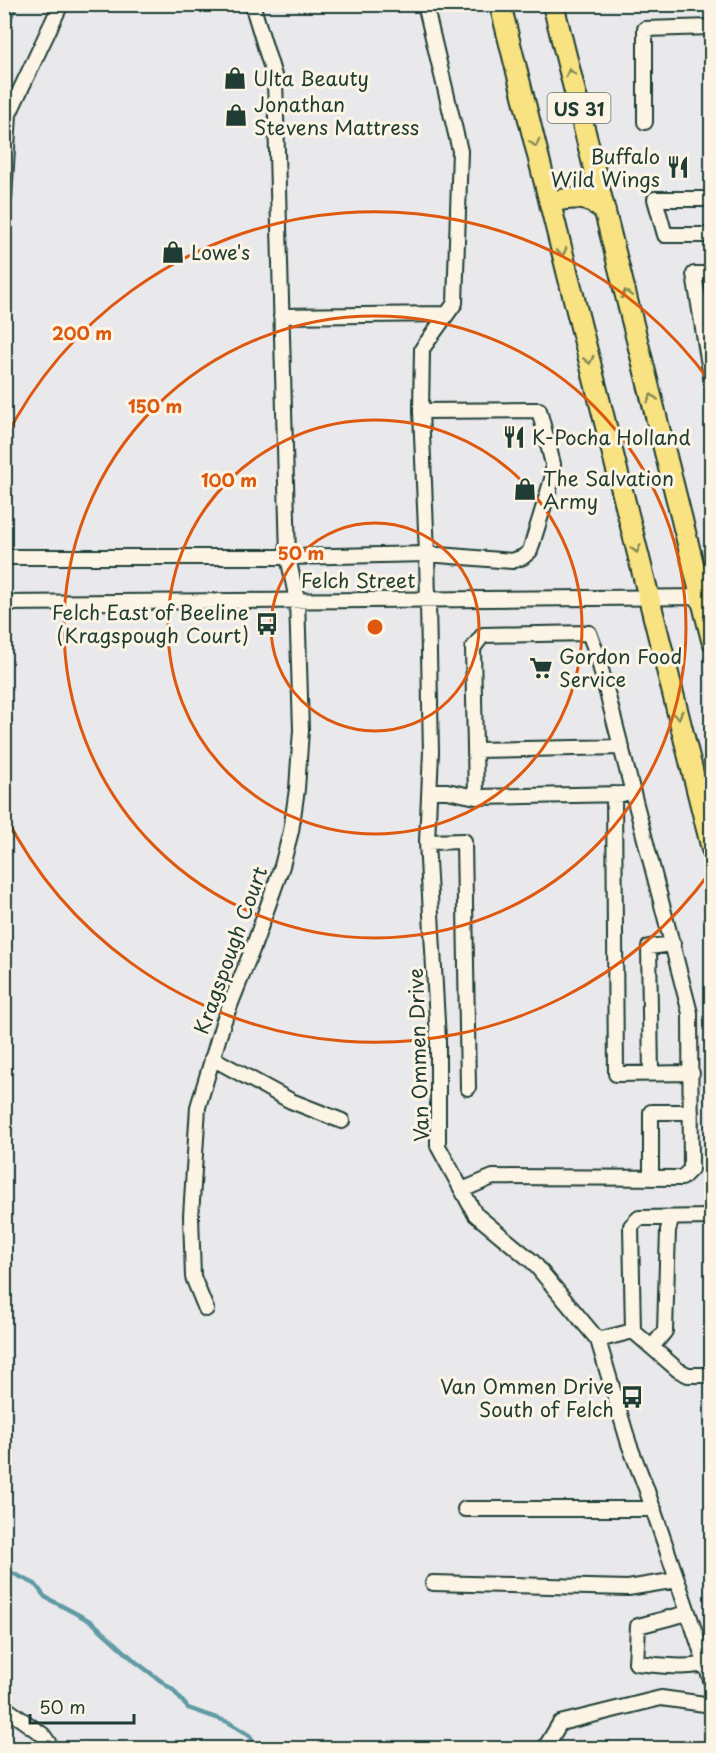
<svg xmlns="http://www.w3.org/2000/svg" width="716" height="1753" font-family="'Playpen Sans',sans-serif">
  <rect width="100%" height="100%" fill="#e9e8eb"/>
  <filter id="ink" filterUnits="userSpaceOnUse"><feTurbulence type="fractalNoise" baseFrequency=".0167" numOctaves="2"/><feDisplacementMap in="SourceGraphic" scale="12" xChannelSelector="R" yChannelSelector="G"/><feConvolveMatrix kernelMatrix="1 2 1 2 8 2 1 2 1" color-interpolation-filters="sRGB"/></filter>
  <g filter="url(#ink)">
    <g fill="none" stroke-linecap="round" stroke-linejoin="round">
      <path stroke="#619aa3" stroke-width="4.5" d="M4,32l13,-28
        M4,1569l31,15 10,13 47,25 44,40 37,28 15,18 40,14 22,14 7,12"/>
      <g stroke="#1f3d34" stroke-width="18">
        <path id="minor" d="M425,4l35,147 -5,152 -33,46 -1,62 6,143 4,198 -4,90 11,198v106l37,68 58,48 65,78 31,104 17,44 66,195
          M645,122v-93l67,-2
          M4,199l5,-85 52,-110
          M712,199h-57l10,36h47
          M712,274h-18l18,109
          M281,316l166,-2
          M4,557h284l-13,-478 -23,-75
          M4,603l708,-6
          M475,750l147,-3
          M431,791h16l29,6 147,-3
          M614,794l2,280 76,-1
          M427,842l37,-1 4,247
          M212,1058l79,43 51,20
          M651,1074l-2,-127 24,-3
          M651,1178v-66h40
          M462,1190l31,-13 189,1 9,-9 -1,-156 -93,-359 -8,-21 -106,2 -10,13 3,149
          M712,1217l-73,1 -8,8 2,105 45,39 10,5h24
          M206,1309l-13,-32 -2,-61 7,-109 25,-84 31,-78 28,-79 9,-35 6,-42 4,-59 -4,-130 -9,-43 139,-3 85,7 11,-4 7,-6 23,-75v-12l-14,-54 -118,1
          M598,1340l35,-9
          M652,1347l13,-16 3,-101 4,-12
          M465,1509h189
          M433,1583l195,5 49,-8
          M688,1613l-50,13 -2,37c24,2 53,7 76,-1
          M4,1707l39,28 9,13
          M545,1748l15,-25 101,-25 51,7"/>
      </g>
      <g stroke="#1f3d34" stroke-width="24">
        <path id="highway" d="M500,4l212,845
          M553,4l159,636
          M550,202c22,-5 37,-7 55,9"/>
      </g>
      <use href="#minor" stroke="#fcf5e5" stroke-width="14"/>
      <use href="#highway" stroke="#f8e281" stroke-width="20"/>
    </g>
    <defs><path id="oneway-chevron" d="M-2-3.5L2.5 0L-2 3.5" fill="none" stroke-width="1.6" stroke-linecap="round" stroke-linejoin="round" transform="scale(1.5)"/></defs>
    <g stroke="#818757">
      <use href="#oneway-chevron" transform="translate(570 73) rotate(-104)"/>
      <use href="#oneway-chevron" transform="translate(535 143) rotate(76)"/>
      <use href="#oneway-chevron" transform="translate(562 252) rotate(76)"/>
      <use href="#oneway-chevron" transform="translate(626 294) rotate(-104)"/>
      <use href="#oneway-chevron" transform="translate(589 360) rotate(76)"/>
      <use href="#oneway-chevron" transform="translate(652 398) rotate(-104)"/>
      <use href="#oneway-chevron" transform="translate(636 549) rotate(76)"/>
      <use href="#oneway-chevron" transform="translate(678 715) rotate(76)"/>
    </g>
  </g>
  <g fill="none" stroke="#de580e" stroke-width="3">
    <circle cx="375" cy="627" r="104"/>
    <circle cx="375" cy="627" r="207"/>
    <circle cx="375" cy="627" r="311"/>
    <path d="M711 871A415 415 0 0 1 5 815M5 439A415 415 0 0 1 711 383"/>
  </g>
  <defs>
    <g id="shop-bare" transform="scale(1.8)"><path d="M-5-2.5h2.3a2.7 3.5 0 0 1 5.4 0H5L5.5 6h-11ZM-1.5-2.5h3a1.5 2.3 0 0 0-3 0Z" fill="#1f3d34" stroke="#fcf5e5" stroke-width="2.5" paint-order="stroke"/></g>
    <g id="restaurant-bare" transform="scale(1.8)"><path d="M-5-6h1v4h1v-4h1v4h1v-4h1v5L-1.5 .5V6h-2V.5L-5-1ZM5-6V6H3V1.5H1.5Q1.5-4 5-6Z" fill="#1f3d34" stroke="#fcf5e5" stroke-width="2.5" paint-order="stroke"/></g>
    <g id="bus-bare" transform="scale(1.8)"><path d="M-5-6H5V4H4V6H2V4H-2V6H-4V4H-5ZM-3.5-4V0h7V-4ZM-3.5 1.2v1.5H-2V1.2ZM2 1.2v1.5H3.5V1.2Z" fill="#1f3d34" stroke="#fcf5e5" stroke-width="2.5" paint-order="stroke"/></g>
    <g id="supermarket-bare" transform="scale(1.8)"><path d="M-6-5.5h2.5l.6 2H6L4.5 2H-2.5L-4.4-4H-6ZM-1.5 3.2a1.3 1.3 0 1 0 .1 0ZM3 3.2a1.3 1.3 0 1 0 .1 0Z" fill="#1f3d34" stroke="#fcf5e5" stroke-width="2.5" paint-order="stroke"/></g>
  </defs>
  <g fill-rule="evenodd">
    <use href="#shop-bare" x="235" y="78"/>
    <use href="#shop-bare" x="236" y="115"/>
    <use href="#restaurant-bare" x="678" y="167"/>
    <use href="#shop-bare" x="173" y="252"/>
    <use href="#restaurant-bare" x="514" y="437"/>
    <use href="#shop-bare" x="525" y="489"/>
    <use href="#bus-bare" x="267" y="624"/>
    <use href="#supermarket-bare" x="541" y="668"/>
    <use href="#bus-bare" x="632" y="1397"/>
  </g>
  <g text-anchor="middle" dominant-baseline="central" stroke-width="6" stroke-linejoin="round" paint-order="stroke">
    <rect fill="#fcf5e5" stroke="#617469" stroke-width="1.5" x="547.5" y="93" width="63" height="30" rx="4.5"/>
    <g font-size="18" font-weight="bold" fill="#1f3d34">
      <text x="579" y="108">US 31</text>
    </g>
    <g font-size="20" fill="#1f3d34" stroke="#fcf5e5" text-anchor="start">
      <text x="253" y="78">Ulta Beauty</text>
      <text x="254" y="104">Jonathan<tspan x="254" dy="23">Stevens Mattress</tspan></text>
      <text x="660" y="156" text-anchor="end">Buffalo<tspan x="660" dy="23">Wild Wings</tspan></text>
      <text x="191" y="252">Lowe's</text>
      <text x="532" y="437">K-Pocha Holland</text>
      <text x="543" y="478">The Salvation<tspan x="543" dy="23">Army</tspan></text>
      <text x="249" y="612" text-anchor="end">Felch East of Beeline<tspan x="249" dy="23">(Kragspough Court)</tspan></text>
      <text x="559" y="656">Gordon Food<tspan x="559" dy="23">Service</tspan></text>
      <text x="614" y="1386" text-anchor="end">Van Ommen Drive<tspan x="614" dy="23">South of Felch</tspan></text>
    </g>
    <g font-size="20" fill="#1f3d34" stroke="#fcf5e5">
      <text x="358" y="580">Felch Street</text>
      <text transform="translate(230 950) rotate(-70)">Kragspough Court</text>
      <text transform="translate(418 1055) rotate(-92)">Van Ommen Drive</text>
    </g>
  </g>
  <circle cx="375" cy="627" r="9" fill="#de580e" stroke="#fcf5e5" stroke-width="3"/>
  <g font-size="18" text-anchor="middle" font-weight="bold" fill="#de580e" stroke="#fcf5e5" stroke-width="6" stroke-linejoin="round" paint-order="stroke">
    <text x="82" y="340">200 m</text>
    <text x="155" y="413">150 m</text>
    <text x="229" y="487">100 m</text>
    <text x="301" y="560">50 m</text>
  </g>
  <rect width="716" height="1753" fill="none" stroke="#fcf5e5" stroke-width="24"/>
  <rect x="12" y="12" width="692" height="1729" fill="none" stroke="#1f3d34" stroke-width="2" filter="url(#ink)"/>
  <path d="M30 1714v9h104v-9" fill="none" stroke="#1f3d34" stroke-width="3"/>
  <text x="39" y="1714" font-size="18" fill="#1f3d34" stroke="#fcf5e5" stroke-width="4.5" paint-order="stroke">50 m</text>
</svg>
